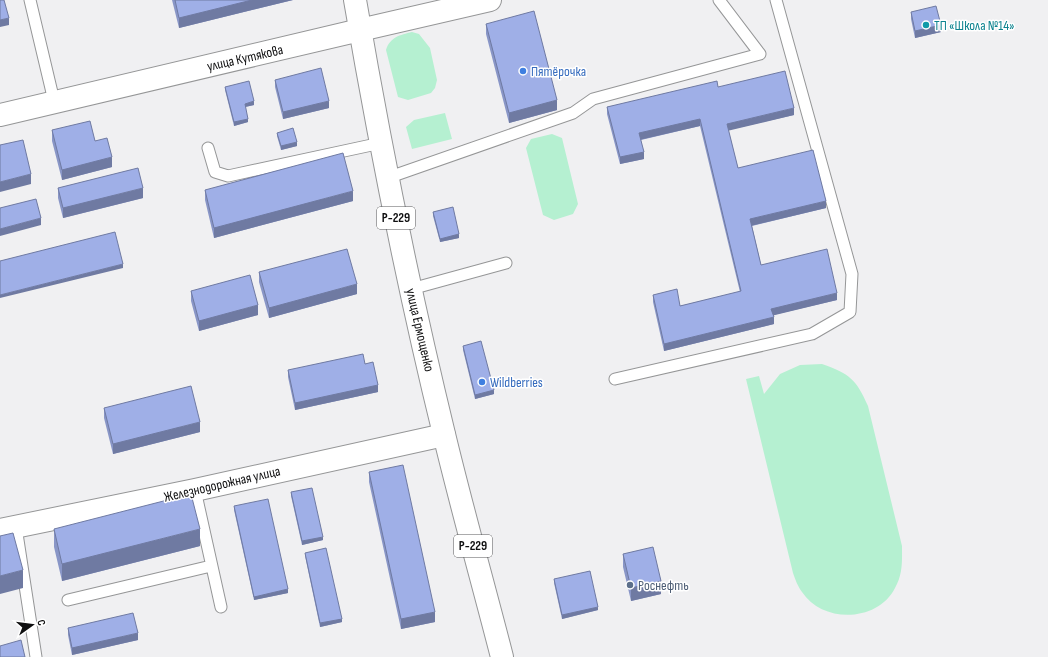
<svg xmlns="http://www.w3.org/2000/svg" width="1048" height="657" font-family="'Sofia Sans Condensed',sans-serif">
  <rect width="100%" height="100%" fill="#f0f0f2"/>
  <path fill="#b5f0d1" d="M412,32l7,2 11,14 7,32 -2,8 -4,5 -23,7 -10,-3 -12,-47c4,-13 14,-15 26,-18z
    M445,113l7,26 -40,10 -6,-22 8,-7z
    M552,134l10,4 16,66 -5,10 -19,6 -11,-5 -17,-67 5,-9z
    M822,364c28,10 34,15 46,42l34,140c0,15 1,28 -7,42 -17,34 -72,36 -93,4 -4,-5 -7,-13 -9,-19l-47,-194 13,-3 5,18 16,-20 20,-9z"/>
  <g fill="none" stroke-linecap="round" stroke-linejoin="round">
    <g stroke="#959697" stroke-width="13">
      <path id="service" d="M30,0l24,101
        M208,148l7,24 13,4 153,-33
        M387,178l186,-65 20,-14 167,-45 -41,-54
        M411,289l95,-26
        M615,379l197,-45 38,-22 2,-38 -76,-274
        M195,490l26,117
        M16,527l20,130
        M68,600l143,-34"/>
    </g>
    <g stroke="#959697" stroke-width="24">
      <path id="minor" d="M360,30l130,-30
        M0,530l195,-40 249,-55"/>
    </g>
    <g stroke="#959697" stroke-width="24">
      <path id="secondary" d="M0,115l360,-85"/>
    </g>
    <g stroke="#959697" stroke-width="24">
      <path id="trunk" d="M355,0c25,146 54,291 89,434 18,75 39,149 58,223"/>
    </g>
    <use href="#service" stroke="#fff" stroke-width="11"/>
    <use href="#minor" stroke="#fff" stroke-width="22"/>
    <use href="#secondary" stroke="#fff" stroke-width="22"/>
    <use href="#trunk" stroke="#fff" stroke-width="22"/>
  </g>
  <path fill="#8996c7" d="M172,0h121l-114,28z
    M911,12l30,20 -26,6 -4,-19z
    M486,24l71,86 -48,13 -23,-89z
    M275,80l54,28 -46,11 -8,-32z
    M225,87l29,18 -9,2 3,15 -14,4 -9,-36z
    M718,87l76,28 -66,15 10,38 88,40 -74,18 9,39 76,35 -64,15 1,9 -110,27 -11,-49v-7l27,11 60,-14 -40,-166 -59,14 3,19 -24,5 -13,-50v-7z
    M52,130l43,11 17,26 -50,13 -10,-39z
    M277,133l20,13 -16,4 -4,-14z
    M58,188l85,10 -80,20 -5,-20z
    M205,190l148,11 -139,37 -9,-38z
    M433,212l26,26 -19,4 -7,-26z
    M259,272l98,22 -88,24 -10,-36z
    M191,291l67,24 -59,16 -8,-30z
    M463,346l31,48 -19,5 -12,-49z
    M365,364l13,28 -83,18 -7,-33v-7z
    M104,408l96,24 -87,22 -9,-36z
    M369,472l66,150 -34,7 -32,-147z
    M291,492l32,48 -21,5 -11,-49z
    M234,506l54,87 -34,7 -20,-90z
    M54,529l146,17 -138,35 -8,-34z
    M305,553l37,69 -22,5 -15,-71z
    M623,554l38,40 -30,7 -8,-34z
    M554,579l44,31 -36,9 -8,-36z
    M68,628l70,12 -66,15 -4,-20z"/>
  <path fill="#6f7aa2" d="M252,0h41l-114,28v-10z
    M9,18v7l-9,2v-7z
    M941,25v7l-26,6v-7z
    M557,100v10l-48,13v-10z
    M254,101v4l-9,2v-3z
    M329,101v7l-46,11v-7z
    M794,108v7l-67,16v-7z
    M248,119v3l-14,4v-4z
    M700,119v7l-61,14v-7z
    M297,142v4l-16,4v-4z
    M644,152v7l-24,5v-7z
    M112,157v10l-50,13v-10z
    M31,174v10l-31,8v-10z
    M143,188v10l-80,20v-10z
    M353,191v10l-139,37v-10z
    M826,201v7l-76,18v-7z
    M41,218v7l-41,11v-7z
    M459,234v4l-19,4v-3z
    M123,264v4l-123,30v-3z
    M357,284v10l-88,24v-10z
    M837,293v7l-66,16v-7z
    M258,305v10l-59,16v-10z
    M774,317v7l-110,27v-7z
    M378,385v7l-83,18v-7z
    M494,390v4l-19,5v-4z
    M200,422v10l-87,22v-10z
    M200,529v17l-138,35v-17z
    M323,537v3l-21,5v-4z
    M23,570v18l-23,6v-18z
    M661,581v13l-30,7v-13z
    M288,589v4l-34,7v-3z
    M598,607v3l-36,9v-4z
    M435,612v10l-34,7v-10z
    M342,619v3l-22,5v-4z
    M138,633v7l-66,15v-7z"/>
  <path fill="#9fafe7" stroke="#6f7aa2" d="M0,0h4l5,18 -9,2z
    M175,0h77l-73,18z
    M936,6l5,19 -26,6 -4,-19z
    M534,11l23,89 -48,13 -23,-89z
    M321,68l8,33 -46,11 -8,-32z
    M785,71l9,37 -67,16 11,44 75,-18 13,51 -76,18 11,46 66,-16 10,44 -66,16 3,8 -110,27 -11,-49 24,-6 3,17 61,-15 -41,-172 -61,14 5,19 -24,5 -13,-50 110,-26 1,6z
    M249,81l5,20 -9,3 3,15 -14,3 -9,-35z
    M90,121l5,20 12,-3 5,19 -50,13 -10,-40z
    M293,128l4,14 -16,4 -4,-13z
    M23,140l8,34 -31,8v-37z
    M343,153l10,38 -139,37 -9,-38z
    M138,168l5,20 -80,20 -5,-20z
    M36,199l5,19 -41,11v-21z
    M453,207l6,27 -19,5 -7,-27z
    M115,232l8,32 -123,31v-34z
    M347,249l10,35 -88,24 -10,-36z
    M250,275l8,30 -59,16 -8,-30z
    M481,341l13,49 -19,5 -12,-49z
    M363,354l2,10 8,-2 5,23 -83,18 -7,-33z
    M191,386l9,36 -87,22 -9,-36z
    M403,465l32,147 -34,7 -32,-147z
    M312,488l11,49 -21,4 -11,-49z
    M191,494l9,35 -138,35 -8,-35z
    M268,499l20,90 -34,8 -20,-91z
    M13,533l10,37 -23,6v-40z
    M653,547l8,34 -30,7 -8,-34z
    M326,548l16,71 -22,4 -15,-70z
    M590,571l8,36 -36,8 -8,-36z
    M133,613l5,20 -66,15 -4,-20z
    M21,640l4,17h-25v-11z"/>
  <circle fill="#0f9aa8" stroke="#fff" stroke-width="1.5" cx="926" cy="25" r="4"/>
  <g fill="#3f7fe0" stroke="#fff" stroke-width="1.5">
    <circle cx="523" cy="71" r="4"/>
    <circle cx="482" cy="382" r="4"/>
  </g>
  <circle fill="#5c6f8a" stroke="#fff" stroke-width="1.5" cx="630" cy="585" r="4"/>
  <g text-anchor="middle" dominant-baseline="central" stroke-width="3" stroke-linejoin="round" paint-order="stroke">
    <g fill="#fff" stroke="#575758" stroke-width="1">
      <rect x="377" y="207" width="38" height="22" rx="3"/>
      <rect x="454" y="535" width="38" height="22" rx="3"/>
    </g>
    <g font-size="13" font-weight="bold" fill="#0f0f10">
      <text x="396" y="218">Р-229</text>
      <text x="473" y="546">Р-229</text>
    </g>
    <g font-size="14" fill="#0d838f" stroke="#fff" text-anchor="start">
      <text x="934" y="25">ТП «Школа №14»</text>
    </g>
    <g font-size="14" fill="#0f0f10" stroke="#fff">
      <text transform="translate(245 58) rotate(-13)">улица Кутякова</text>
      <text transform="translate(420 330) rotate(77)">улица Ермощенко</text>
      <text transform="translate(222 484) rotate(-13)">Железнодорожная улица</text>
    </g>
    <g font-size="14" fill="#366cbe" stroke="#fff" text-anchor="start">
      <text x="531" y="71">Пятёрочка</text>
      <text x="490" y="382">Wildberries</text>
    </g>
    <g font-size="14" fill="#4e5e75" stroke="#fff" text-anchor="start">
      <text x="638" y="585">Роснефть</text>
    </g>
  </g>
  <g transform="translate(32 625) rotate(76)" stroke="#ffffff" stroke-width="3" paint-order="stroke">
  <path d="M0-3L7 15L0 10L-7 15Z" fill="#0f0f10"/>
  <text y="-6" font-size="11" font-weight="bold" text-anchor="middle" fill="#0f0f10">С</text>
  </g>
</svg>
